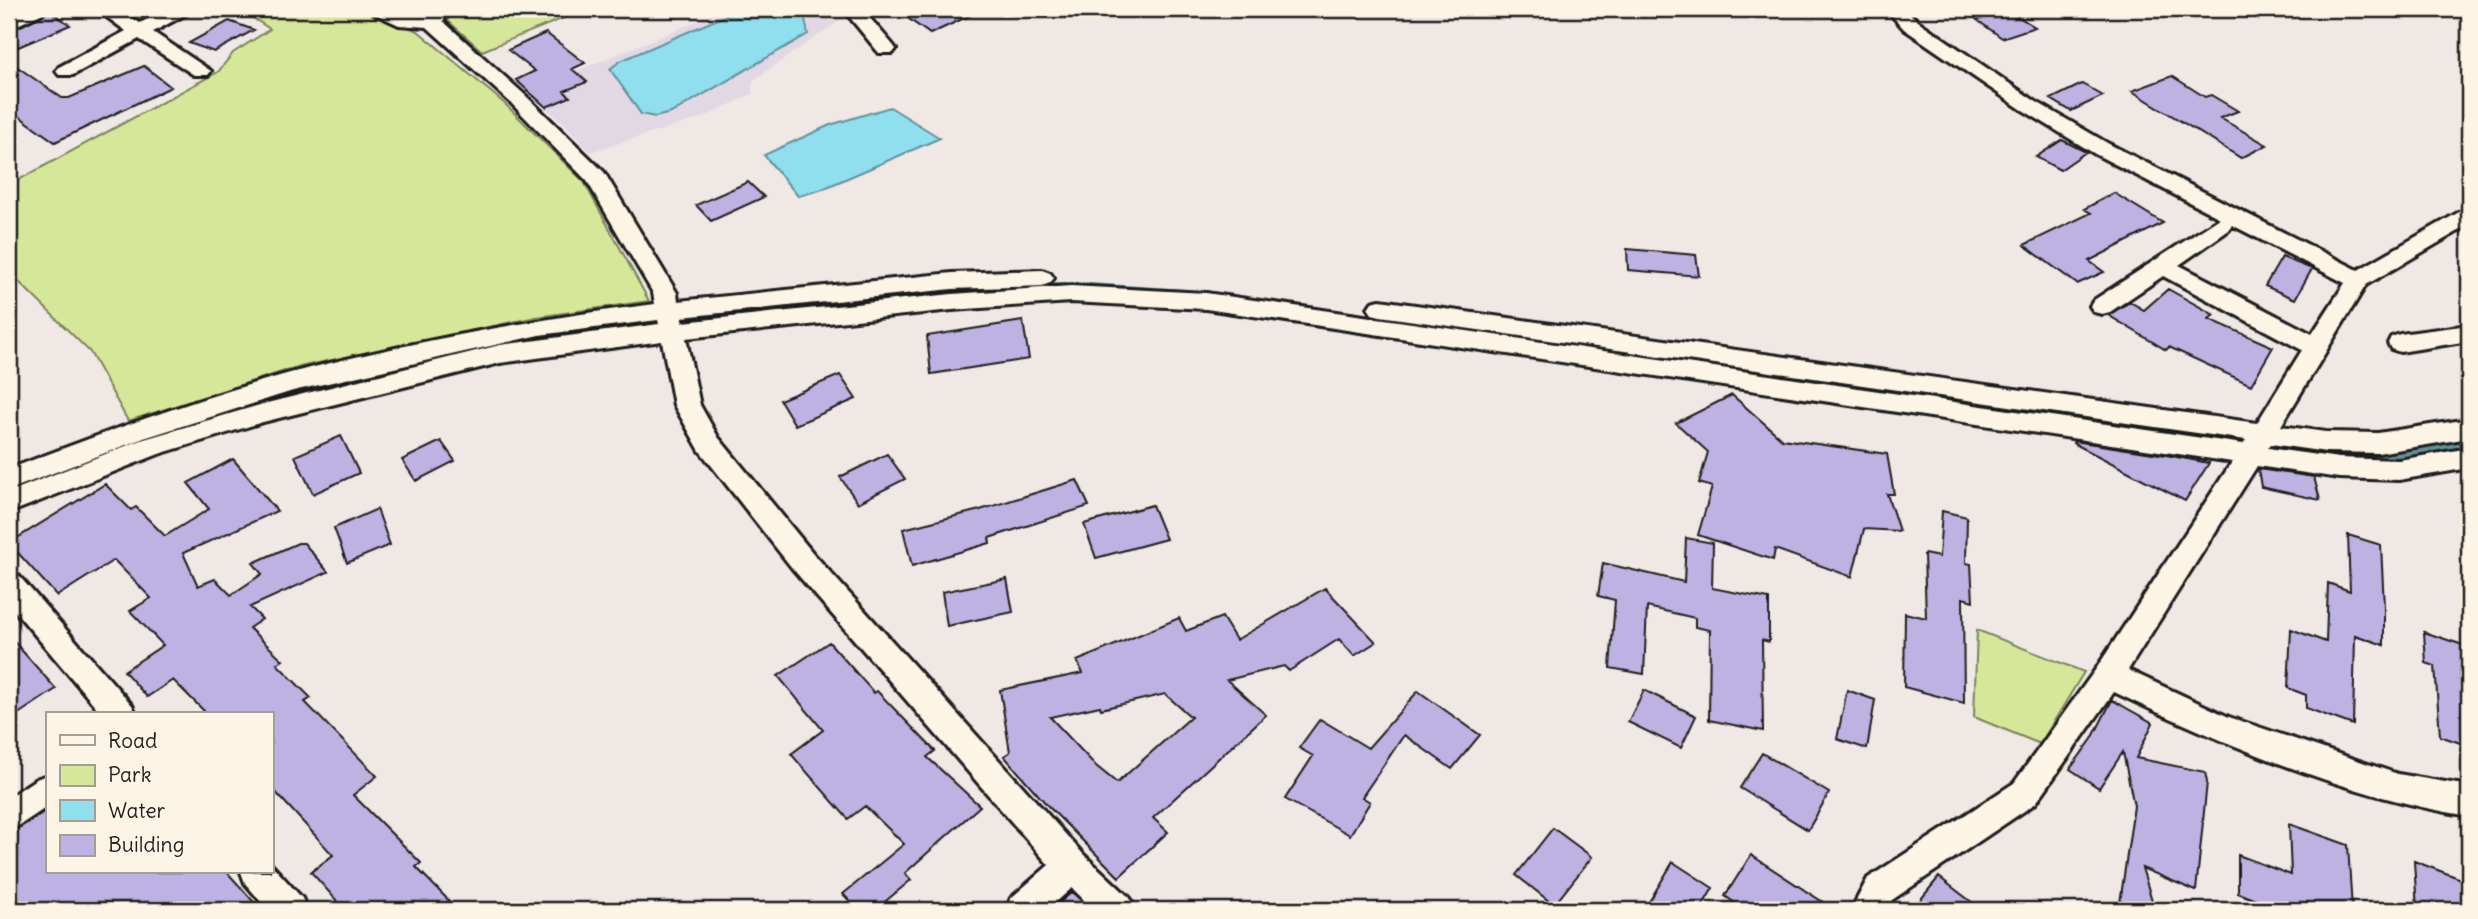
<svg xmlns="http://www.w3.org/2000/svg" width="2478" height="919" font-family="Delius,sans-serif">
  <rect width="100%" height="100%" fill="#f0e8e5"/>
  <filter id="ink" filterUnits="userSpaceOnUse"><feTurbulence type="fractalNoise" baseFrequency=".0143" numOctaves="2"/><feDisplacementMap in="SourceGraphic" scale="14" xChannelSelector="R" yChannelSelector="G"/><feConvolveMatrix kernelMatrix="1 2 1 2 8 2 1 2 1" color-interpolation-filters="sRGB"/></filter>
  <g filter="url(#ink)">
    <path fill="#e1d8e4" d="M727,9h114l7,6 -96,66v13l-50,24 -112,34 -27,-30 -37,-30z"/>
    <path fill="#d7e79a" stroke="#7a825b" stroke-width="2" d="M239,9h122l57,22 86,72 80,79 65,119 -113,16 -242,51 -166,53 -38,-69 -81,-80v-87l209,-113 15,-19 37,-24z
      M469,9h107l3,3 -97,39 -35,-31 7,-8z
      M1977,630l107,42 -44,72 -66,-27z"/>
    <path fill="#90dfee" stroke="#62919a" stroke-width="2" d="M741,9h62l5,25 -137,79 -16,4 -14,-3 -31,-45 10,-8z
      M890,107l50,31 -120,52 -22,6 -34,-41 66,-30z"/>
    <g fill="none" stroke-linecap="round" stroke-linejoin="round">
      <path stroke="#62919a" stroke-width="6" d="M1199,293l700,99
        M704,317l248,-26 121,-6 113,7
        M515,344l137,-21
        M300,392l140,-32"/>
      <path stroke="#62919a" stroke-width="9" d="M1886,391l446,63 57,2 80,-13
        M142,439l164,-48
        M9,491l42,-17"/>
    </g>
    <path fill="#beb2e3" stroke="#1c1c1c" stroke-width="2" fill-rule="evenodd" d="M895,9h89l-54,25z
      M50,11l20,14 -61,26v-19z
      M2009,11l26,16 -33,11 -25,-18z
      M229,21l25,9 -40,22 -25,-9z
      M546,33l39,30 -13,6 15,13 -23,9 6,6 -24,10 -30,-27 19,-9 -27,-21z
      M9,61l53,37h7l75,-32 27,21 -116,55 -46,-33z
      M2172,76l33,21 6,-2 27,16 -18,7 47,27 -26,13 -109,-67z
      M2082,84l21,12 -32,15 -20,-12z
      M2062,140l24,12 -26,18 -24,-13z
      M748,182l16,15 -53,24 -15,-16z
      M2114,193l49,30 -74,38 15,11 -27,12 -53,-39 67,-32 -7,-4z
      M1627,249l69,6 3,21 -71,-6z
      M2282,257l30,12 -17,30 -30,-13z
      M2168,289l46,26 -5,4 64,28 -22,38 -82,-38 -3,3 -58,-35 22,-13 14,8z
      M1023,321l6,38 -98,15 -4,-38z
      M840,375l16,24 -61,26 -15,-25z
      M1732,395l50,44 105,15 7,40h-7l12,37 -35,-2 -12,48 -77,-28 -2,11 -75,-25 14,-48 -13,-4 9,-31 -32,-29z
      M341,436l18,37 -46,21 -18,-38z
      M441,441l14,20 -39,20 -14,-21z
      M2074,441l92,14 43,8 -24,38 -112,-58z
      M887,454l18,25 -47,24 -18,-26z
      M233,459l44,52 -94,42 15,33 17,-7 16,16 31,-21 -9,-11 45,-20h6l24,29 -78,35 12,12 -13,9 34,32 -6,4 34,34 -6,4 72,74 -24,19 68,68 -5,4 42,43h-113l-34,-38 22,-17 -62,-68v-73h-64l-34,-34 -26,17 -23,-26 39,-26 -33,-34 21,-13 -37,-38 -57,36 -48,-53 96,-59 26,26 5,-3 29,29 44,-27 -21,-26z
      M2258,469l56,8 6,23 -59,-13z
      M1077,480l12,26 -100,32 1,5 -78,23 -9,-37 77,-19z
      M1152,505l14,34 -70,19 -12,-34z
      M377,509l13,36 -43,18 -13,-35z
      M1942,511l25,6 -1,46 5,1 2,37 -10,-3 1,105 -60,-16 1,-74 21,5 -2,-64 15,3z
      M2348,535l33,10 3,62v38l-29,-10 -2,90 -47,-17v-13l-18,-7 3,-59 35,13 2,-59 22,8z
      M1686,538l27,5 -1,45 57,11v43l-7,-2 1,91 -54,-11 1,-90 -15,-3v-9l-48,-11 -3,67 -34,-6 5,-68 -17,-4 5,-33 81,19z
      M1007,579l6,33 -66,14 -5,-34z
      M1325,588l51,54 -22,14 -15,-17 -50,32 -5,-5 -57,14 39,35 -113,103 15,14 -49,45 -71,-71 -44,-50 6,-4 -10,-62 83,-17 -6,-12 102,-43 7,13 36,-14 14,23zM1165,694l26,23 -74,66 -21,-17 -46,-49 50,-11 1,3z
      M2424,632l45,15v99l-29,-10 -5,-70 -9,-3z
      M9,636l47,53 -47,31z
      M829,642l45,51 3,-2 58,60 -8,6 53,49 -75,67 6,7 -36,30h-17l-15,-16 61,-50 -39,-38 -17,13 -57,-65 32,-24 -45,-54z
      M1644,690l52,26 -15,32 -53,-26z
      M1847,690l28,10 -8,49 -30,-10z
      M1418,691l62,44 -28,34 -48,-34 -42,62 8,5 -20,33 -65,-36 28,-43 -14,-8 21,-29 48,29z
      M2112,700l41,23 -17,35 69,14 2,10 -11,109 -54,-23 13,42h-36l15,-104 -11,-54 -24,36 -29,-19 22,-30z
      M1762,753l67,40 -21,37 -68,-42z
      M47,810v62h180l34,38h-252v-76z
      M2289,824l59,21 4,65h-71l-43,-17v-38l53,20z
      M1553,828l39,29 -38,48 -38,-30z
      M1751,855l84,55h-90l-20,-14z
      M2414,861l55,21v28h-52z
      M1673,862l40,26 -13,22h-39l-12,-8z
      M1939,877l43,33h-70z
      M1072,892l19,18h-40z"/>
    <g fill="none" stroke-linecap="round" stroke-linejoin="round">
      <g stroke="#1c1c1c" stroke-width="6">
        <path id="minor" d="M22,9h23l-2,4 -34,16v-13z
          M96,9h21l23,14 27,-14h23l-2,4 -35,19 58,39 -3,4h-14l-55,-36 -66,36h-14l-3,-4 3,-4 67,-36z
          M371,9c20,0 36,6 56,6l7,-6h19l-10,12 82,74 79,77 73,121 1,8 274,-28 90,-3 8,3 4,5 -4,5 -8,3 -90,3 -270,28 1,5 269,-28 119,-8 135,7 1037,151 3,-4 -866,-124 -8,-2 -4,-6 4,-6 8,-2 877,123 45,-73 -139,-74 -53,36 -8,2 -8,-2 -4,-6 4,-6 126,-82 -125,-64 -74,-45 -117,-80 -18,-20h19l13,12 117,80 74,43 249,126 103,-59 8,-2v16l-103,60 -85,141 45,6 52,1 91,-14v19l-91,15 -52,-1 -55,-8 -3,4 71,10 60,2 70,-12v20l-70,12 -60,-2 -82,-12 -129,204 101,47 169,57 71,12v30c-123,-20 -243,-71 -355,-124l-78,111 -144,97 -6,10h-35l17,-32 146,-95 84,-117 134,-204 -1026,-153 -135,-7 -119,8 -266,28 14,67 18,32 94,115 272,303 46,43 5,12h-41l-22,-22 -25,22h-41l5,-12 38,-33 -257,-297 -92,-117 -26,-46 -12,-64 -162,22 -237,59 -104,32 -150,59v-21l132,-52 122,-36 237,-59 159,-21 -1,-4 -119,15 -246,56 -149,47 -135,52v-21c92,-35 185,-70 281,-96 120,-31 243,-54 365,-69l-2,-11 -66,-112 -76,-78 -84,-76 -28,-2 -26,-12zM2232,225l113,58 -33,51 -133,-69 50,-35z
          M843,9h19l31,36 3,4 -3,4h-14z
          M2469,325v16l-69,11 -9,-3 -3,-6 3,-6 9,-3z
          M9,573l10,3 113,129 4,9h-34l-93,-110z
          M47,775v32l-27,18 -11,5v-33l27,-18z
          M271,864l31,34 5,12h-39l-23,-27 -4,-11h30z"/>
      </g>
      <use href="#minor" fill="#fcf5e5" fill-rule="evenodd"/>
    </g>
  </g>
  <rect width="2478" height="919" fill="none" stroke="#fcf5e5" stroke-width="35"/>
  <rect x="18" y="18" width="2443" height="884" fill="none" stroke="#1c1c1c" stroke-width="2.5" filter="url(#ink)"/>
  <rect x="46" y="712" width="228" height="161" fill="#fcf5e5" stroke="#a29e95" stroke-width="2"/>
  <rect x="60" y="735" width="35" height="10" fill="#fcf5e5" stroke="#a29e95" stroke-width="2"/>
  <text x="108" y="748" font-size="21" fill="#1c1c1c">Road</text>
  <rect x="60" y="765" width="35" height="21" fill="#d7e79a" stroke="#a29e95" stroke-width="2"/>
  <text x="108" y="782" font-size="21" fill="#1c1c1c">Park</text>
  <rect x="60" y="800" width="35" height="21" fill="#90dfee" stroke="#a29e95" stroke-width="2"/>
  <text x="108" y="818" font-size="21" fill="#1c1c1c">Water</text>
  <rect x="60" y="835" width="35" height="21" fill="#beb2e3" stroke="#a29e95" stroke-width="2"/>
  <text x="108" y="852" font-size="21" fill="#1c1c1c">Building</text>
</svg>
